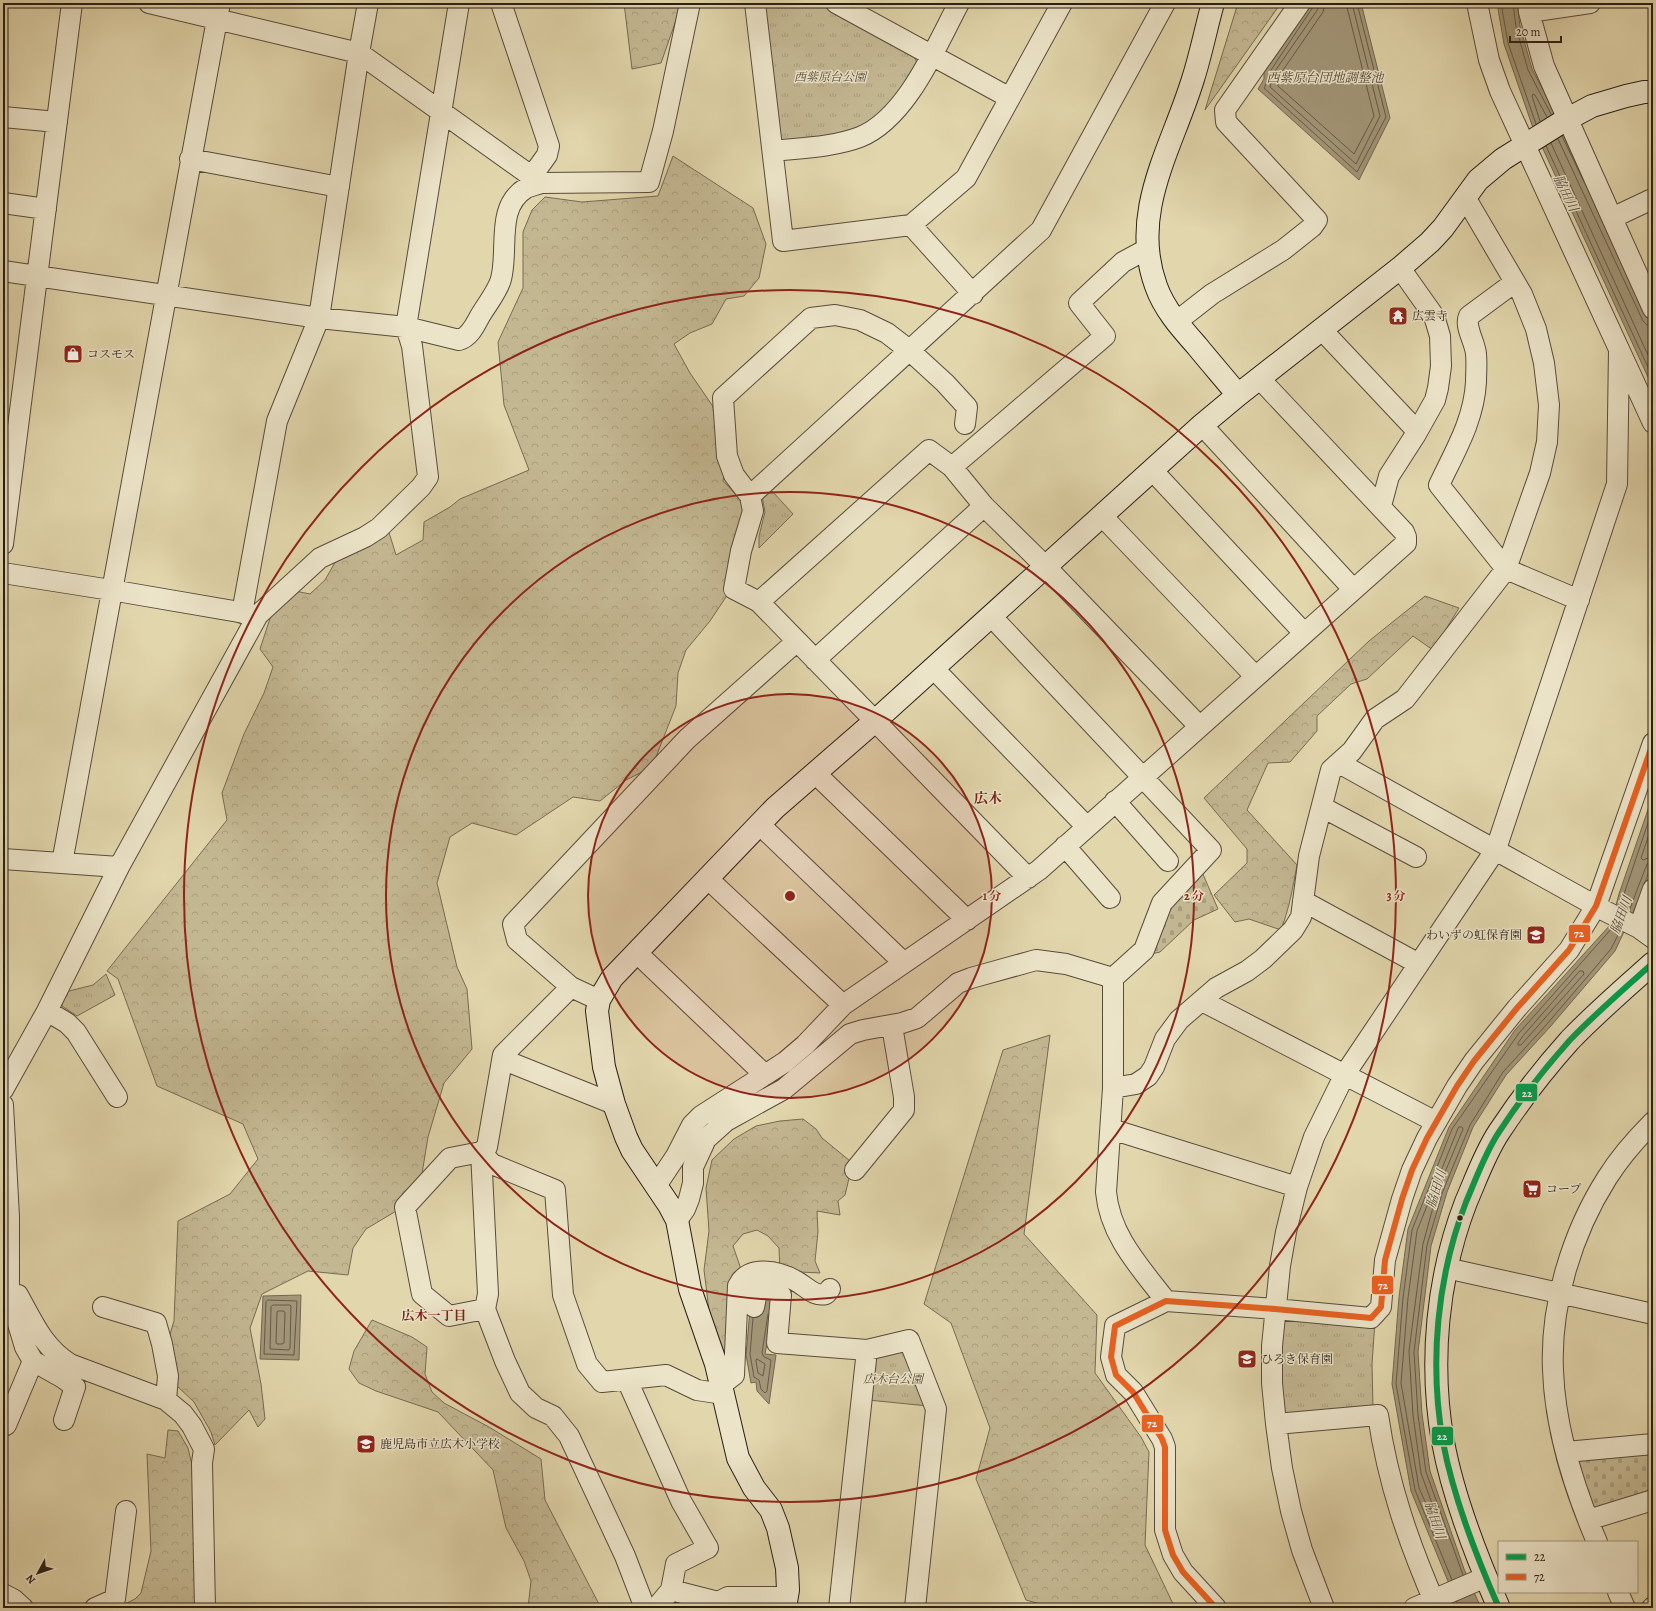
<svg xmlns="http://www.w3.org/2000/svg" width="1656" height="1611" font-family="Alegreya,'Noto Serif JP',serif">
  <defs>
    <pattern id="forest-crowns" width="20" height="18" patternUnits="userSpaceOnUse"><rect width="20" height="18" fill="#c3b792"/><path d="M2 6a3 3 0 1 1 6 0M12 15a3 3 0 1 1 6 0" fill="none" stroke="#a89d7d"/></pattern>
    <pattern id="cemetery-stones" width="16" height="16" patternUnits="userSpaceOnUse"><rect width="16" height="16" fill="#c3b792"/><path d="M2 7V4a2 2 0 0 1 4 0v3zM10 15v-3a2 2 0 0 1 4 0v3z" fill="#a89d7d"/></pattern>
    <pattern id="park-tufts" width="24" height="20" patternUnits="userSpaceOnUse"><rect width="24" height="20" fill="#c3b792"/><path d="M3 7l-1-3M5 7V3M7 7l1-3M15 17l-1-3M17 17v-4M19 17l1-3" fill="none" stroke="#a89d7d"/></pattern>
  </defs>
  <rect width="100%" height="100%" fill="#e2d6ac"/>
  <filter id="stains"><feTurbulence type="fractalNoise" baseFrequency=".005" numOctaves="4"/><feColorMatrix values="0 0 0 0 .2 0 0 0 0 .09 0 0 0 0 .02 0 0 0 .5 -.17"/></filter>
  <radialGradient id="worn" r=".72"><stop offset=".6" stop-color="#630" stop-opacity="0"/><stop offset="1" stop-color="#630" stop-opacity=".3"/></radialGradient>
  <path fill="url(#forest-crowns)" stroke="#766a54" d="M624,3h58l-21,60 -29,6z
    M1238,3h43l-76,107z
    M673,156l80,52 13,36 -7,34 -15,18 -18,3 -14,25 -22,9 -16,11 16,29 22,32 11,26 5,24 -5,26 21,22 -9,69 -9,25 -16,24 -24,29 -8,23 -2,33 -24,61 -26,13 -26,21 -27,-4 -57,38 -44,-12 -22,14 -13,46 20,84 10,22 5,60 -28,34 -16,54 -10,61 -52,31 -13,19 -5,27 -40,-4 -46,23 -12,34 11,56 4,35 -7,8 -9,-17 -34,35 -4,-13 -17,-30 -17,-16 -10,-42 7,-23 4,-100 52,-27 28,-35 -15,-35 -86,-38 -39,-107 -11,-8 120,-151 -5,-27 22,-59 20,-41 9,-26 -13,-18 20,-61 30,6 15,-14 25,-44 37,-10 9,29 27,-15 1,-18 26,-15 10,-8 69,-29 -25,-65 -6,-63 25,-54v-56l9,-22 13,-13 37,5 76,-6z
    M1425,596l34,12 -26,42 -20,-14 -46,43 -16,5 -34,32v15l-27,31 -22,1 -21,47 50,55c-4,22 -8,44 -16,65l-32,-11 -14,3 -21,-27 33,-32v-14l-43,-51 165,-157z
    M1050,1035l-26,199 73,81 -2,58 46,64 8,15 -4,93 30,63h-121l-28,-8 -50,-121 14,-51 -39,-105 -27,-19 79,-254z
    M803,1119l13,10 6,9 28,23v13l-5,21 -7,6 2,14 -23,-4 1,21 -3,29 5,12 -40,-2 -1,-23 -11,-12 -11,-6 -14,4 -10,12 8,23 -12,104 -20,-63 -5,-40 5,-39 -3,-43 6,-28 22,-21 22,-13 24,-5z
    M372,1320l40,17 15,10 -2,27 7,18 12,11 45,24 52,32 4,41 56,108h-73l3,-27 -7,-20 -18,-33 -13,-58 -55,-58 -62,-21 -17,-8 -10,-14 5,-18z
    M168,1430l10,1 10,17 8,34 6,126h-85l18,-9 6,-6 10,-42 -4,-97 18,4z"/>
  <path fill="url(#cemetery-stones)" stroke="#766a54" d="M1202,872l16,37 -24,11 -34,32 -9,2 15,-47z
    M1653,1451v43l-54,15 -8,-2 -15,-44 4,-6z"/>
  <path fill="url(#park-tufts)" stroke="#766a54" d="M762,3h56l96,52 3,8c-8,14 -15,30 -25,42 -24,31 -71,33 -107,38l-7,-6z
    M772,491l21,23 -34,34v-12l6,-24 -3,-16z
    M106,974l9,21 -38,21 -15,-10 1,-10 6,-5 24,-6z
    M1288,1318l87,3 -3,43 1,44 -86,8 -5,-5v-88z
    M899,1350l8,4 21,52 -60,-6 8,-43z"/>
  <path fill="#a39779" stroke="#726751" d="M1311,3h50l29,115 -31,62 -101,-91 6,-10v-7z
    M1497,3h20l3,23 12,43 21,40 100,212v67l-121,-263 -28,-81z
    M1653,795v66l-16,43 -22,47 -65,76 -44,48 -33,52 -26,65 -16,54 -13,106 4,62 8,57 34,98 17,39h-22l-48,-117 -19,-107 7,-87 9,-68 41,-102 66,-97 96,-106 8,-30z
    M301,1295l-2,65 -39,-1 3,-63z
    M776,1295l-11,59 11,1 -7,49 -12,-13 -1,-9 -5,1 -5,-28 4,-45 10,-12z"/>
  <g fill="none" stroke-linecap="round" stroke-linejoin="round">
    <path stroke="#665a48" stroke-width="1" d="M1314,3l-1,4 -44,66 -1,7 -4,8 93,84 29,-55 -29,-114
      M1319,3l-1,6 -45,65 -3,13 86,77 24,-48 -28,-113
      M1325,3l-2,9 -44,64 -1,10 76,68 20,-38 -28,-113
      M1501,3l7,40 28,81
      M1513,3l3,24 12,43 23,44
      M1540,121l-8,-25 1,-2 2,1 12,22
      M1562,136l22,46
      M1558,139l85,182 4,4 6,1
      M1551,143l102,223
      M1546,146l107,232
      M1653,823l-12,35 2,2 10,-4
      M1620,906l33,-98
      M1629,911l18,-47 6,-3
      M1580,971h3l1,3 -63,71h-3v-2l5,-7z
      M1459,1127h3l1,2 -25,60 -15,55 -14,107 4,64 8,58 23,64 -2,2 -23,-51 -18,-105 7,-85 9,-67z
      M268,1300l29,1 -3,54 -30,-1 2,-52z
      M273,1305h17l1,1 -1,42 -1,2 -19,-1 1,-42z
      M279,1311h5l1,2 -1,30 -2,1h-5l-1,-2 1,-30z
      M753,1318l-3,36 4,23 5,3 2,9 4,4 2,-2 4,-31 -7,-3 -2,-4 6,-39
      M757,1359l8,5 -2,12 -5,-3 -2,-12z
      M1463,1575l-37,-103 -8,-57 -4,-63 13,-107 16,-54 27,-66 33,-53 44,-48 64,-75 9,-18
      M1452,1580l-37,-90 -19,-106 7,-86 9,-68 40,-101 67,-96 94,-106"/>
    <g stroke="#574c3c" stroke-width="22">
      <path id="street" d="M149,3l210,50 182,130
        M501,3l48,143 -2,9 -15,21
        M755,3l28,238 128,-16 62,69
        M836,3l174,95
        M1477,3l12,57 11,31 153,332
        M1528,3l1,9 15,54 68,152
        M1529,12l61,-9
        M3,117l54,5
        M773,151c27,-3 61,-4 87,-14 47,-19 76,-91 99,-134
        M190,159l149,28
        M1653,200h-3l-38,18 41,91
        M3,203l43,6
        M911,225l55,-47 96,-175
        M3,271l316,47 87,9 53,13c11,-3 16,-15 21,-24 7,-12 18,-25 21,-37 8,-30 -6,-72 25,-91 4,-2 10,-3 15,-5l108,-1 14,-51 27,-128
        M1515,282l-46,34c-5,11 6,25 7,38 1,9 0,19 0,28 -2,38 -21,69 -37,103l67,84 73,31
        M1176,322l36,-28 71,-44 29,-23 5,-7 -91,-98 -1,-12 75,-107
        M1321,329l96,102
        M965,424l2,-17 -22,-24 -36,-33 -22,-17 -27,-13 -25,-5 -24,3 -88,80 4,58 7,19 16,21 291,-266 124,-227
        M1202,425l151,164
        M952,467l153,-131 -26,-33 44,-41 24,-13
        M1152,470l152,163
        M750,496l3,15 -12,40 -7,38 25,13 269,276
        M1381,506l8,-30 27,-42 19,-34 3,-12 3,-22 -1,-30 -6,-20 -34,-48
        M1102,516l153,160
        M3,544l69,-541
        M3,573l108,17 145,25
        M759,602l170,-152 23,17 32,39 62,61 153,159
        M242,613l35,-192 42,-103 40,-265 9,-50
        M991,616l220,234 -49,53 -18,47 -31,28
        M815,660l169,-154
        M933,668l154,159
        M1339,763l264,147 36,18 14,10
        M815,773l152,147
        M1115,801l53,60
        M1322,807l94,50
        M759,824l145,139
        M1065,846l45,52
        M3,859l116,8
        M62,863l158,-860
        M707,878l136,127
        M1303,901l116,63
        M1639,928l14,-39
        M636,952l129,123
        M571,987l-68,68 -16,92 -6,5 7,142 -3,15 20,52 15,32 16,15 17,8 16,20 56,120 20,52
        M599,1000l-28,-13 -54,-47 -4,-16 174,-185 110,-98
        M1202,1001l234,121
        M47,1011l20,12 9,9 41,65
        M514,1064l100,40
        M1113,1088l23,-4 12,-8 6,-9 11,-28 14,-19 37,-32 31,-17 16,-12 30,-29 8,-13 8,-61 22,-86 21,-19 23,-32 30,-20 101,-130 34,-96 7,-31 2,-37 -5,-42 -8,-34 -14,-35 -57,-97
        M3,1090l44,-79 72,-144 139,-252 62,-57 45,-21 14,-9 42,-41 7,-10 -16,-131 -6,-19 53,-324
        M3,1105l6,112v77l16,53 8,14 30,17 12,9 -11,33
        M1111,1129l186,58
        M855,1170l49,-60v-13l-12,-71
        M656,1186l20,-30 16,-31 9,-9 84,-54 20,-17 38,-40 196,-135 367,-327v-6l-2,-5 -145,-154
        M677,1220l8,-11 4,-10 4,-16v-16l13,-28 20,-18 58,-32 66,-55 13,-4 39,-7 15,-5 41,-35 13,-5 65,-18 30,4 47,14v110l-7,104c4,44 34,75 60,109
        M1446,1268l207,46
        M3,1294l15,1c15,27 25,52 52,69l96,36 17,14 9,12 12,23 -2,14 3,145
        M103,1307l53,16 6,21 6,32 -2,24
        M754,1307l3,-15 7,-3h11l6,6 -4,48 90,7 42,-10 27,69 -21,199
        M485,1309l-36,7 -27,-22 -17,-87 45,-49 31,-6 11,12 63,26 8,105 24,69 15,18 64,-7 31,15 26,4
        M627,1380l54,121 27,47 -32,16 -5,26
        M721,1385l13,-10 4,-89c10,-22 41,-15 58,-5 11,6 18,16 30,13l4,-5
        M1276,1424l102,-9c10,69 31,129 59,193
        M6,1425l27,-64
        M1566,1452l87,-8
        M1588,1520l65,-20
        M1597,1542c-23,-54 -42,-112 -44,-172 -3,-65 19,-137 54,-192 13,-21 29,-39 46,-56
        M1618,1592l7,16
        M3,1594l10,5 10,9
        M95,1608l20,-9 11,-88
        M656,1608l15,-18 47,12 10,-5h59
        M839,1608l28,-258
        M1216,1608l-33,-36 -10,-17 -8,-25v-83l-3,-8 -29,-47 -17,-17 -5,-18 4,-31 51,-25 109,8 96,9 10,-11 4,-47 17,-61 10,-29 15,-32 30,-52 17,-25 43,-53 52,-58 27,-44 57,-163
        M1324,1608l-22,-58 -11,-39 -9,-43 -6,-44 -4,-41v-37l8,-80 6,-34 11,-45 17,-50 31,-63 151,-225 121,-365 2,-134
        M1414,1608l72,-31
        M1652,1608l1,-1"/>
    </g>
    <g stroke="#291e16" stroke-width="24">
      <path id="secondary" d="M1213,3c-7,25 -12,51 -20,76 -21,69 -64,133 -37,207 8,23 25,42 41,60 13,16 27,32 41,49
        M785,1608l3,-18 -1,-22 -9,-40 -7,-18 -17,-22 -16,-30 -22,-94 -26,-75 -13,-69 -8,-15 -37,-55 -6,-13 -12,-33 -10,-37 -7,-56 2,-11 13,-22 163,-170 100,-87 327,-296 36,-30 162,-127 30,-26 13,-14 35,-48 25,-21 59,-37 30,-16 34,-10 18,-4h9
        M1499,1608c-22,-50 -46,-112 -56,-166 -14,-79 -6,-165 23,-240 10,-23 19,-49 33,-70 21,-32 45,-63 71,-92 26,-27 55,-52 83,-77"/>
    </g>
    <use href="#street" stroke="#ece4c9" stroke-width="20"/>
    <use href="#secondary" stroke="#ece4c9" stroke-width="22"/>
    <g stroke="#ece4c9" stroke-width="9">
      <path id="bus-1" d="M1499,1608c-22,-50 -46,-112 -56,-166 -14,-79 -6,-165 23,-240 10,-23 19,-49 33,-70 21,-32 45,-63 71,-92 26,-27 55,-52 83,-77"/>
    </g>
    <g stroke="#ece4c9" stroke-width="9">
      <path id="bus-2" d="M1216,1608l-33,-36 -10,-17 -8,-25v-83l-3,-8 -29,-47 -17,-17 -5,-18 4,-31 51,-25 109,8 96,9 10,-11 4,-47 17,-61 10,-29 15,-32 30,-52 17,-25 43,-53 52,-58 27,-44 57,-163"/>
    </g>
    <use href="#bus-1" stroke="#029f4e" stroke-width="6"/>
    <use href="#bus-2" stroke="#e86121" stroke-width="6"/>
  </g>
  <circle cx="790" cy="896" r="202" fill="#8f2418" fill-opacity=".12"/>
  <g fill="none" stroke="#8f2418" stroke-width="2">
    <circle cx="790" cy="896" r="202"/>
    <circle cx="790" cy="896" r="404"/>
    <circle cx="790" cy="896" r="606"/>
  </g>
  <defs>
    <g id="temple-square" transform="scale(1)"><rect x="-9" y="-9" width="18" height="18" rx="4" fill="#8f2418" stroke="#ece4c9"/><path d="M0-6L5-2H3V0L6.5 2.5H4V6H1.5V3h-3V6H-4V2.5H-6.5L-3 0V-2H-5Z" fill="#fff"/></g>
    <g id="shop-square" transform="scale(1)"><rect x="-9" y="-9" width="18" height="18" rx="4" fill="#8f2418" stroke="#ece4c9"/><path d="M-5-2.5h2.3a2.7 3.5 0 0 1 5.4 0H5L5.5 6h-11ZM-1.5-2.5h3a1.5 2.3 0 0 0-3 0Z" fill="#fff"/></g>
    <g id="school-square" transform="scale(1)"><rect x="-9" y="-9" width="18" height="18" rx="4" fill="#8f2418" stroke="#ece4c9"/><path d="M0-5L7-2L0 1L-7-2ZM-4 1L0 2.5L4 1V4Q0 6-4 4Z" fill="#fff"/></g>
    <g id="supermarket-square" transform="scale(1)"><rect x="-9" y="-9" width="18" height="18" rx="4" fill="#8f2418" stroke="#ece4c9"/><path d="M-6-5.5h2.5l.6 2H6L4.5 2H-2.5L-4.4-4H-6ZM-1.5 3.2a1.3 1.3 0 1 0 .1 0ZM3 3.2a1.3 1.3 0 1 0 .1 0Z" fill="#fff"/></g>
  </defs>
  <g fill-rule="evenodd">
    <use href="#temple-square" x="1398" y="316"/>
    <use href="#shop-square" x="73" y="354"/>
    <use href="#school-square" x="1536" y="935"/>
    <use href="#supermarket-square" x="1532" y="1189"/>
    <use href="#school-square" x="1247" y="1359"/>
    <use href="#school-square" x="366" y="1444"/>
  </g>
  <circle fill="#291e16" stroke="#ece4c9" stroke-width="1.5" cx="1460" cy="1218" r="3.5"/>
  <g text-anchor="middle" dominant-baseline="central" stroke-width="3" stroke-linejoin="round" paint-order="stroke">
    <g font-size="12" font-style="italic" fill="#574c3b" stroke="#ece4c9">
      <text x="830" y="77">西紫原台公園</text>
      <text x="893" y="1379">広木台公園</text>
    </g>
    <g font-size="12" fill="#291e16" stroke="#ece4c9" text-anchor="start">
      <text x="1412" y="316">広雲寺</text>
      <text x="87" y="354">コスモス</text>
      <text x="1522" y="935" text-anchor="end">わいずの虹保育園</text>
      <text x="1546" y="1189">コープ</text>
      <text x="1261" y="1359">ひろき保育園</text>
      <text x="380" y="1444">鹿児島市立広木小学校</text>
    </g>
    <g font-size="13" font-style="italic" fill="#544839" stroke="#ece4c9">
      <text x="1325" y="77">西紫原台団地調整池</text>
      <text transform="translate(1566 193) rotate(64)">脇田川</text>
      <text transform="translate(1621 915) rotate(-70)">脇田川</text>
      <text transform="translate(1436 1189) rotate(-73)">脇田川</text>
      <text transform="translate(1435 1520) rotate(71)">脇田川</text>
    </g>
    <g font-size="13" font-weight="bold" fill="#7a1f14" stroke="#ece4c9">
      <text x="434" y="1315">広木一丁目</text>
    </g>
    <g font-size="14" font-weight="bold" fill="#7a1f14" stroke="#ece4c9">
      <text x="988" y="798">広木</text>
    </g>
  </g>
  <circle cx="790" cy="896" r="6" fill="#8f2418" stroke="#ece4c9" stroke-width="2"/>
  <g font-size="12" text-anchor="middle" font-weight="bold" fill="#8f2418" stroke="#ece4c9" stroke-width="3" stroke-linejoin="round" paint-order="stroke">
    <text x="992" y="900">1 分</text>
    <text x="1194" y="900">2 分</text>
    <text x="1396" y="900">3 分</text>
  </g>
  <g stroke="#ece4c9" stroke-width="1.5">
    <rect x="1568" y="924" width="23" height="19" rx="4" fill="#e86121"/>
    <rect x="1515" y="1083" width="23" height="19" rx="4" fill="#029f4e"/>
    <rect x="1371" y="1275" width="23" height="20" rx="4" fill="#e86121"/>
    <rect x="1141" y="1414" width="23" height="19" rx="4" fill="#e86121"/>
    <rect x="1431" y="1426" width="23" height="20" rx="4" fill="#029f4e"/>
  </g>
  <g font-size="11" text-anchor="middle" font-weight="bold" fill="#fff">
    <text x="1579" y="937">72</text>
    <text x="1527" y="1097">22</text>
    <text x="1383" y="1289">72</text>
    <text x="1152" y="1427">72</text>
    <text x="1442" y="1440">22</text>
  </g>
  <rect width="1656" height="1611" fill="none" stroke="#e2d6ac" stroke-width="16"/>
  <rect x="4" y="4" width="1648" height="1603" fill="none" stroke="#291e16" stroke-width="2"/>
  <rect x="8" y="8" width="1640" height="1595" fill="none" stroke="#291e16"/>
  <rect x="1498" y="1541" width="140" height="52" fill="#ece4c9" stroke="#9e9581"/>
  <rect x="1506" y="1554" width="20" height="6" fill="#029f4e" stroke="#9e9581"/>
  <text x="1534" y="1561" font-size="12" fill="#291e16">22</text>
  <rect x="1506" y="1574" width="20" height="6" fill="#e86121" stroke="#9e9581"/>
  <text x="1534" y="1581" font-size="12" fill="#291e16">72</text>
  <g transform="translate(38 1573) rotate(230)" stroke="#ece4c9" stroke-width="3" paint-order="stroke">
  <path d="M0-3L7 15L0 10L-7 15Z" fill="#291e16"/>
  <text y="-6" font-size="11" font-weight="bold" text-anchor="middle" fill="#291e16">N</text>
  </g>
  <path d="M1510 36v6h51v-6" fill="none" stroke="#291e16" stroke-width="2"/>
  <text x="1516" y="36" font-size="12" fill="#291e16" stroke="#ece4c9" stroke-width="3" paint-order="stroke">20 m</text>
  <rect width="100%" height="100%" filter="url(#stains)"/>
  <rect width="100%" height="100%" fill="url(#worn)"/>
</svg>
